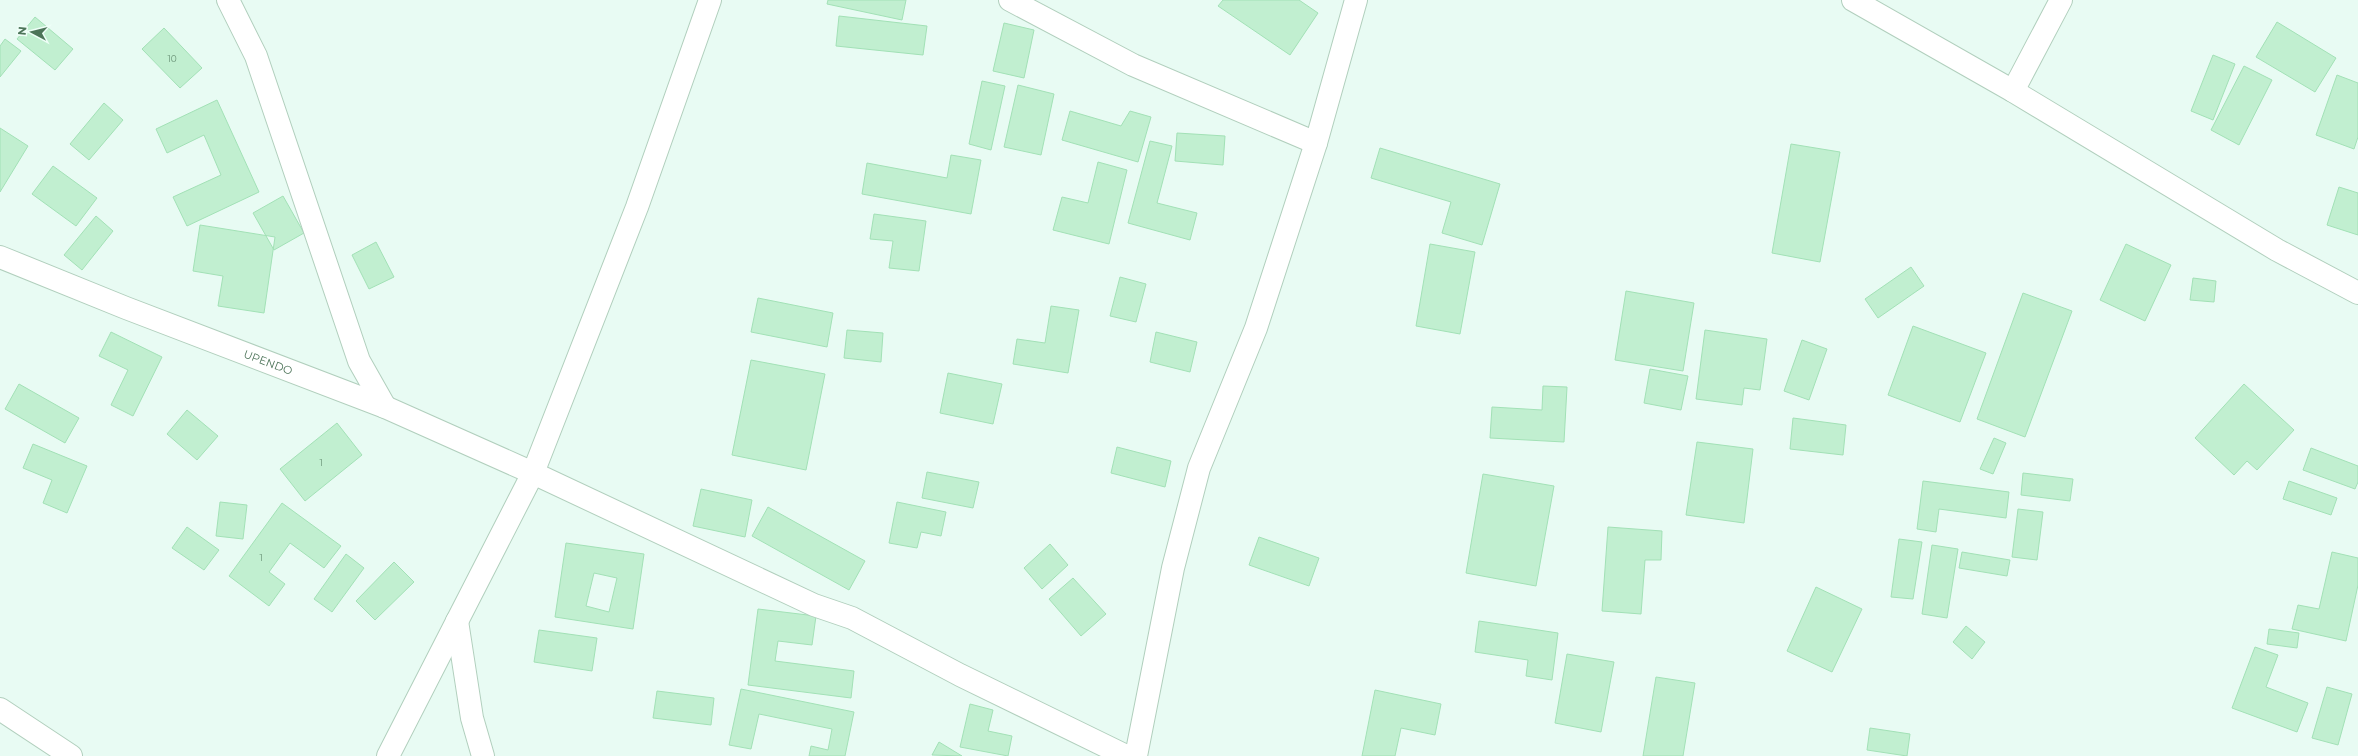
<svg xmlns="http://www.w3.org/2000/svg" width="2358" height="756" font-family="Montserrat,sans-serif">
  <rect width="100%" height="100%" fill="#e8fbf3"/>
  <path fill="#c1efd0" stroke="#a2e1b6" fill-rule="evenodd" d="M828,0h78l-4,20 -75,-16z
    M1223,0h76l19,13 -28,42 -72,-49z
    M839,16l88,10 -4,29 -87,-9z
    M35,17l38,32 -18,21 -38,-31z
    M2277,22l59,36 -21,34 -59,-35z
    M1004,23l30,7 -10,48 -31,-7z
    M164,28l38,40 -22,20 -38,-39z
    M5,39l16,12 -21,26v-31z
    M2213,55l22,9 -22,56 -22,-9z
    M2244,66l28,14 -33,65 -28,-15z
    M2337,75l21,8v54l-4,12 -38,-14z
    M982,81l23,5 -14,64 -22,-6z
    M1018,85l36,9 -13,61 -37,-8z
    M217,100l42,92 -72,34 -14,-29 48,-22 -17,-40 -37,18 -11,-24z
    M104,103l19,17 -34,40 -19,-16z
    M1070,111l51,15 9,-15 21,6 -13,45 -76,-22z
    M0,128l28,18 -28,46z
    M1177,133l48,3 -2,29 -48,-4z
    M1150,141l22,5 -15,57 40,10 -7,27 -62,-17z
    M1791,144l49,8 -20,110 -48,-9z
    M1380,148l120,36 -18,61 -40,-12 9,-31 -80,-24z
    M951,155l30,5 -10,54 -109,-20 5,-31 80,15z
    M1098,162l29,8 -18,74 -56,-14 9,-33 26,6z
    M53,166l44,32 -21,28 -44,-32z
    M2339,187l19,6v42l-31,-10z
    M283,196l21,37 -30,17 -21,-37z
    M874,214l52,7 -7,50 -30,-3 4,-27 -23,-2z
    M96,216l17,15 -31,39 -18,-15z
    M200,225l75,12 -11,76 -46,-7 5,-30 -30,-5z
    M376,242l18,35 -25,12 -17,-34z
    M1430,244l45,8 -15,82 -44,-8z
    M2126,244l45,21 -26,56 -45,-21z
    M1911,267l13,19 -46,32 -13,-19z
    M1120,277l26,7 -10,38 -26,-6z
    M2193,278l23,3 -2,21 -24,-2z
    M1626,291l68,12 -11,68 -68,-11z
    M2023,293l49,18 -47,126 -48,-18z
    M758,298l75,15 -6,34 -76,-15z
    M1051,306l28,4 -11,63 -55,-9 4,-25 28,4z
    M1913,326l73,27 -26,69 -72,-27z
    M847,330l36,3 -2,29 -37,-4z
    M1705,330l62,9 -7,51 -16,-2 -2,17 -46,-6z
    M111,332l51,25 -29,59 -22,-11 17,-35 -29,-14z
    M1156,332l41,10 -7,30 -40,-10z
    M1802,340l25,9 -18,51 -25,-9z
    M751,360l74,14 -19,96 -74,-15z
    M1650,369l38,7 -7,34 -37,-7z
    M948,373l54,11 -9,40 -53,-11z
    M19,384l60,34 -14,25 -60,-34z
    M2244,384l50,46 -37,40 -10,-9 -13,14 -39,-37z
    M1543,386l24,1 -3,55 -74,-4 2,-31 50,3z
    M187,410l31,26 -21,24 -30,-26z
    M1793,418l53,7 -3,30 -53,-6z
    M337,423l25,32 -57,46 -25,-32z
    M1994,438l12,5 -13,31 -13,-5z
    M1697,442l56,7 -9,74 -58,-8z
    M33,444l54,22 -20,47 -24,-10 9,-23 -29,-12z
    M1117,447l54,14 -6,26 -54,-14z
    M2311,448l47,18v16l-3,7 -52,-19z
    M927,472l52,10 -6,26 -51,-10z
    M2023,473l50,6 -3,22 -49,-6z
    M1483,474l71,12 -18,100 -70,-13z
    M1923,481l86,11 -3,26 -67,-9 -3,23 -19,-3z
    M2289,481l48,17 -6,17 -48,-16z
    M701,489l51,11 -7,37 -52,-11z
    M220,502l27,3 -4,34 -27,-3z
    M897,502l49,10 -5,24 -20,-4 -4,16 -28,-5z
    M282,503l59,43 -17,22 -34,-25 -21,29 16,12 -16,22 -40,-30z
    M768,507l97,54 -16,29 -97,-54z
    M2018,509l25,3 -6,48 -25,-3z
    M187,527l32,23 -15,20 -32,-22z
    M1608,527l54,4 -1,29h-16l-4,54 -39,-3z
    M1259,537l60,21 -10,28 -60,-21z
    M1899,539l23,3 -9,57 -22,-2z
    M566,543l78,11 -11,75 -78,-12zM594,573l23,5 -8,34 -23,-6z
    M1050,544l18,21 -26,24 -18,-21z
    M1932,545l26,4 -11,69 -25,-4z
    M1962,552l48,8 -3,16 -48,-8z
    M2332,552l26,6v27l-12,56 -54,-12 6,-24 21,4z
    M346,554l18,14 -32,44 -18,-13z
    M394,562l20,20 -39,38 -19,-19z
    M1073,578l33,36 -25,22 -32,-37z
    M1816,587l46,22 -30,63 -45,-21z
    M758,609l58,7 -4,29 -34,-4 -3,20 79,10 -3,27 -103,-13z
    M1479,621l79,12 -6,47 -26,-4 2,-16 -53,-8z
    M1966,626l19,16 -13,17 -19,-17z
    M2269,629l30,4 -2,15 -30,-4z
    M539,630l58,8 -5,33 -58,-9z
    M2255,647l23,8 -12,32 42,16 -11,29 -65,-24z
    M1567,654l47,8 -13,70 -46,-9z
    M1656,677l39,6 -12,73h-40z
    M2327,687l25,7 -14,51 -26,-7z
    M741,689l113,23 -9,44h-36l2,-10 17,4 4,-21 -73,-15 -8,35 -22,-4z
    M1375,690l66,14 -6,31 -34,-7 -6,28h-33z
    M657,691l57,7 -3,27 -58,-7z
    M970,704l23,6 -5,21 24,5 -4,20 -48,-9z
    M1870,728l40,6 -3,22 -40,-6z
    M939,742l23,14 -30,-1z"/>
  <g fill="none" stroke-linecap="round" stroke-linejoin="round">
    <g stroke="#b1cfbd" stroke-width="24">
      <g id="minor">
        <path d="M228,0l28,56 103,305 26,46"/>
        <path d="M1010,0l123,65 183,78"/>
        <path d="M1853,0l160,91 264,159 81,43"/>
        <path d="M2013,91l48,-91"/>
        <path id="s1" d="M0,257l126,51 259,99 148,66 281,132 38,13 108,57 166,81"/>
        <path d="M457,621l15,97 11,38"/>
        <path d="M0,709l71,47"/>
        <path d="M388,756l145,-283 104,-266 73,-207"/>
        <path d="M1136,756l37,-188 26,-100 57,-140 60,-185 40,-143"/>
      </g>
    </g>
    <use href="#minor" stroke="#fff" stroke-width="22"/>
  </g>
  <g text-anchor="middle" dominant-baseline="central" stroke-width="3" stroke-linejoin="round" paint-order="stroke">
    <g font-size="9" fill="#6a9377">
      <text x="172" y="58">10</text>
      <text x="321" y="462">1</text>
      <text x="261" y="557">1</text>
    </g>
    <g font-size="11" fill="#4d7459" stroke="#eefef7">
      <text stroke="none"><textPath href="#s1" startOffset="288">UPENDO</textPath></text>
    </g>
  </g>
  <g transform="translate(32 32) rotate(277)" stroke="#eefef7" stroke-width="3" paint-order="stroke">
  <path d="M0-3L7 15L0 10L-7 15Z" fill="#4d7459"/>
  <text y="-6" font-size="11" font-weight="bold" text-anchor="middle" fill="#4d7459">N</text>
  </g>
</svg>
